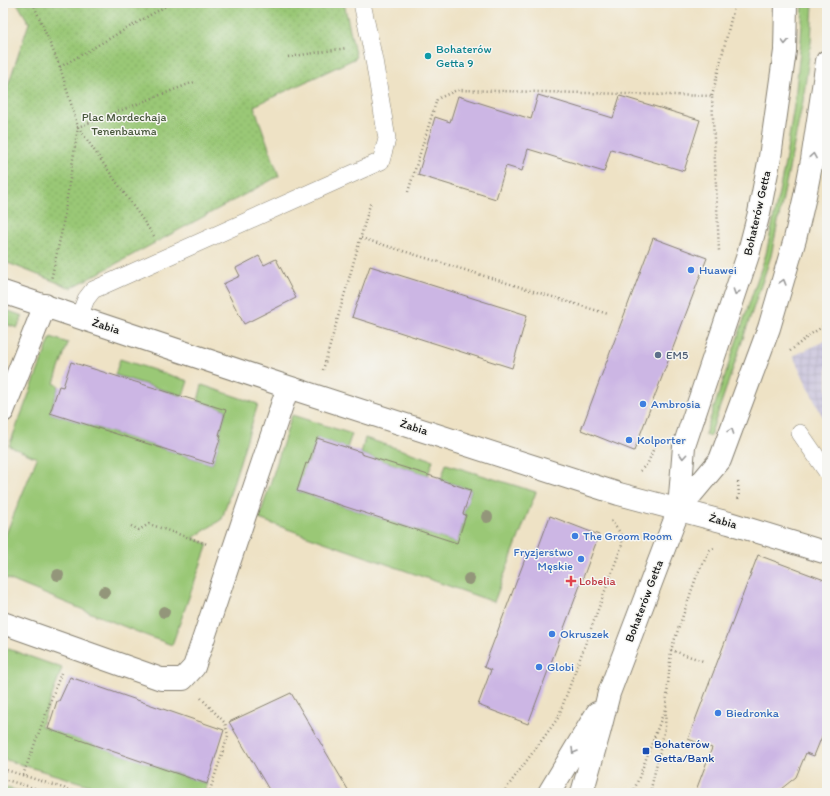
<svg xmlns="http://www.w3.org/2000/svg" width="830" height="796" font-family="Itim,sans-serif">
  <defs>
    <pattern id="industrial-grid" width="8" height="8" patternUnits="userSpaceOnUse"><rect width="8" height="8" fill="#c6c0da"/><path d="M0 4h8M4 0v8" fill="none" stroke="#aaa4ba"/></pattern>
    <pattern id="park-dots" width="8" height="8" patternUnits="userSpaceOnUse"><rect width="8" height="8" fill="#9ac876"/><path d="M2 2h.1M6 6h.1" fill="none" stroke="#84ab66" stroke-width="1.8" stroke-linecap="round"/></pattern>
  </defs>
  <rect width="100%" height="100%" fill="#f6f6f2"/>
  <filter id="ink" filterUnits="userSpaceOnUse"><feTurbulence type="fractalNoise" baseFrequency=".025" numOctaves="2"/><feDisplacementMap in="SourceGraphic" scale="8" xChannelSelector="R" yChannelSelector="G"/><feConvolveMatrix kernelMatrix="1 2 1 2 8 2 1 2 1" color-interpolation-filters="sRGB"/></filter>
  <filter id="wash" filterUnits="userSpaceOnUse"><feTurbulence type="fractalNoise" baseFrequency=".012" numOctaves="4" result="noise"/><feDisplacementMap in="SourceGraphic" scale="16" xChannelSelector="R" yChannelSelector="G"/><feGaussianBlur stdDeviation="0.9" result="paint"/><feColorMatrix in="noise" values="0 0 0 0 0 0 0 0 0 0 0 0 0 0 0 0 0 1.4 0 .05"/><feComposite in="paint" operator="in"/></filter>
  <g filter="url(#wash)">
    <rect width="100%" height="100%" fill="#eee2c5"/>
    <path fill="url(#industrial-grid)" d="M827,340v86l-34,-70z"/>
    <path fill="#9ac876" stroke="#5b7249" d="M803,3h10l-2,39 -8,59 -32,155 -61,180 -5,-2 61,-180 19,-91 10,-64 6,-59z
      M3,309l20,7 -6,12 -14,-5z
      M51,337l17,6 -14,40 5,3 -9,27 162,51 9,-28 -2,-1 7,-25 -28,-9 4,-16 56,19 -36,115 -29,19 15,6 -36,101 -27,-10 -142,-58v-36l34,-83 -28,-12z
      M120,359l68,22 -5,15 -68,-21z
      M292,415l60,19 -5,14 -30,-10 -9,26h-2l-9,27 160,52 9,-28 -3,-1 8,-24 -30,-10 5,-16 90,28 -42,110 -235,-83z
      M365,438l68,22 -5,15 -67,-21z
      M3,647l59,21 -21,58 166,58 -3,9h-89l-112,-34z
      M3,787l22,6h-22z"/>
    <path fill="url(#park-dots)" stroke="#5b7249" d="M17,3h327l12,55 -102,48 25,70 -208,112 -68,-27v-161l26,-77z"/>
    <g id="blocks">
      <path fill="#ccb6e4" d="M538,95l75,23 7,-22 80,24 -16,51 -73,-22 -7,23 -76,-23 -6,22 -16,-5 -10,33 -78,-24 17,-58 15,5 8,-26 73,23z
        M653,238l54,20 -73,193 -53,-21z
        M259,256l5,9 12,-6 20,39 -52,26 -21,-40 17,-8 -4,-8z
        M370,266l157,49 -15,53 -160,-51z
        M71,362l155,48 -7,25 2,1 -9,28 -162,-51 9,-27 4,1z
        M317,438l44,14v2l80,25v1l30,10 -8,24 3,1 -9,28 -160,-52 9,-28 2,1z
        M550,516l49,19 -71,189 -50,-19 13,-35 -7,-3 44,-116 8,3z
        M758,555l69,26v143l-13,32 -8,-3 -10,24 -20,16h-81l17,-45 -24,-9z
        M70,677l154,53 -17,54 -159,-55 9,-28h2z
        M291,693l59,100h-79l-42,-71z"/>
    </g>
  </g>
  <g filter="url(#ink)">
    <use href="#blocks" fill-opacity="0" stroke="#857f70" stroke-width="1"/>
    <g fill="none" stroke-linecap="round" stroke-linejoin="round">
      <g stroke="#857f70" stroke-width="18">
        <path id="lane" d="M79,317l7,-18 7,-9 288,-129 6,-22 -13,-79 -12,-57
          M800,433l27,39"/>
      </g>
      <g stroke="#857f70" stroke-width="24">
        <path id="street" d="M3,292l285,95 331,107 110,29 98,30
          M3,411l42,-106
          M3,623l158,56h22l11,-12 94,-280"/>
      </g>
      <g stroke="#857f70" stroke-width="24">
        <path id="secondary" d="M679,509l41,-49 49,-132 26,-89 10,-43 7,-36 15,-99
          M549,793l48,-80
          M582,793l17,-60 10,-40 70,-184 5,-63 64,-191 11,-42 11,-56 15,-106 1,-48"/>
      </g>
      <path stroke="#857f70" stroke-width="2.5" stroke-dasharray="1 3" stroke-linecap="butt" d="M33,3l27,64 18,60 -16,103 -11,50
        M288,57l59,-9
        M60,67l111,-64
        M712,96l23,-93
        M408,192l29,-93 20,-9 255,6 7,155
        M154,236l-76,-109 116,-45
        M361,238l247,76
        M790,351l21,-17 16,-10
        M323,370l48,-169
        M640,471l8,-8 7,-18
        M738,482l1,14 -1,3
        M131,526l8,4 10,-6 58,20
        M671,650l32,11
        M201,698l24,25 3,13 -19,57
        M3,769l76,24
        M23,775l38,-102
        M3,779l48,14
        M503,793l55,-75 64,-173c1,-11 -4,-15 -11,-24
        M633,793l32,-84
        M650,793l15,-65 1,-21 5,-57 26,-75 13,-25 4,-2"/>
      <use href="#lane" stroke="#fff" stroke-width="17"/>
      <use href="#street" stroke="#fff" stroke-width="22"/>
      <use href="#secondary" stroke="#fff" stroke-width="22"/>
    </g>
    <g fill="#93967a">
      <circle cx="487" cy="517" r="6"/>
      <circle cx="58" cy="575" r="6"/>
      <circle cx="469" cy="579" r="6"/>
      <circle cx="104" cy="592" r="6"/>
      <circle cx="164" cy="612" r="6"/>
    </g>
    <defs><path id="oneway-chevron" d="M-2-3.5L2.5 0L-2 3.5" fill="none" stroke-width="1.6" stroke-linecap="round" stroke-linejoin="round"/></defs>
    <g stroke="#999">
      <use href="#oneway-chevron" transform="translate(785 42) rotate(92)"/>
      <use href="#oneway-chevron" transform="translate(813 156) rotate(-81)"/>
      <use href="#oneway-chevron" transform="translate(783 282) rotate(-74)"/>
      <use href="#oneway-chevron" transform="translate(736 292) rotate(109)"/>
      <use href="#oneway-chevron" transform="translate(731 431) rotate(-70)"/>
      <use href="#oneway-chevron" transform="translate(683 456) rotate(94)"/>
      <use href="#oneway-chevron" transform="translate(574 751) rotate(121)"/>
    </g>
  </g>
  <circle fill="#0f9aa8" stroke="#f6f6f2" stroke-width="1.5" cx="428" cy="56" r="4"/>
  <g fill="#3f7fe0" stroke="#f6f6f2" stroke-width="1.5">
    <circle cx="691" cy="270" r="4"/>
    <circle cx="643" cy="404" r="4"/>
    <circle cx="629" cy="440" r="4"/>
    <circle cx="575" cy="536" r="4"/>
    <circle cx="581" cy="559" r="4"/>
    <circle cx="552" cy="634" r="4"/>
    <circle cx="539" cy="667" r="4"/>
    <circle cx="718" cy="713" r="4"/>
  </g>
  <circle fill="#5c6f8a" stroke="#f6f6f2" stroke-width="1.5" cx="658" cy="355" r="4"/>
  <path fill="#e0444e" stroke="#f6f6f2" stroke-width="1.5" d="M569 575h4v4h4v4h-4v4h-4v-4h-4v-4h4z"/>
  <rect fill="#1a4fb4" stroke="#f6f6f2" stroke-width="1.5" x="642" y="747" width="8" height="8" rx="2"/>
  <g text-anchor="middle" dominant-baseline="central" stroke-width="3" stroke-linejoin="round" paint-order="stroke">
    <g font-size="12" fill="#0d838f" stroke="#f6f6f2" text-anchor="start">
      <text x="436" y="49">Bohaterów<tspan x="436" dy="14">Getta 9</tspan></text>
    </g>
    <g font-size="12" fill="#48583c" stroke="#f6f6f2">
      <text x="124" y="117">Plac Mordechaja<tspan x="124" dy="14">Tenenbauma</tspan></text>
    </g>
    <g font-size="12" fill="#1c1c1c" stroke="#f6f6f2">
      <text transform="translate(757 213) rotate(-77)">Bohaterów Getta</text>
      <text transform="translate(106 326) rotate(18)">Żabia</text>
      <text transform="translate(414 427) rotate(18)">Żabia</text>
      <text transform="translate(723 521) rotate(16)">Żabia</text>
      <text transform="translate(644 601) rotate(-69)">Bohaterów Getta</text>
    </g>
    <g font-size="12" fill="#366cbe" stroke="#f6f6f2" text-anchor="start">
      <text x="699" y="270">Huawei</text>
      <text x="651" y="404">Ambrosia</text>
      <text x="637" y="440">Kolporter</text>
      <text x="583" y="536">The Groom Room</text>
      <text x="573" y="552" text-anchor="end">Fryzjerstwo<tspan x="573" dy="14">Męskie</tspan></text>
      <text x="560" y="634">Okruszek</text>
      <text x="547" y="667">Globi</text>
      <text x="726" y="713">Biedronka</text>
    </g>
    <g font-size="12" fill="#4e5e75" stroke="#f6f6f2" text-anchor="start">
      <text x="666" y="355">EM5</text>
    </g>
    <g font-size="12" fill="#be3a42" stroke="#f6f6f2" text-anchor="start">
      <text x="579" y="581">Lobelia</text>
    </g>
    <g font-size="12" fill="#164399" stroke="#f6f6f2" text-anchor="start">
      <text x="654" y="744">Bohaterów<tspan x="654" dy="14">Getta/Bank</tspan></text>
    </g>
  </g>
  <rect width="830" height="796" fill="none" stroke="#f6f6f2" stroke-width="16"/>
</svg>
